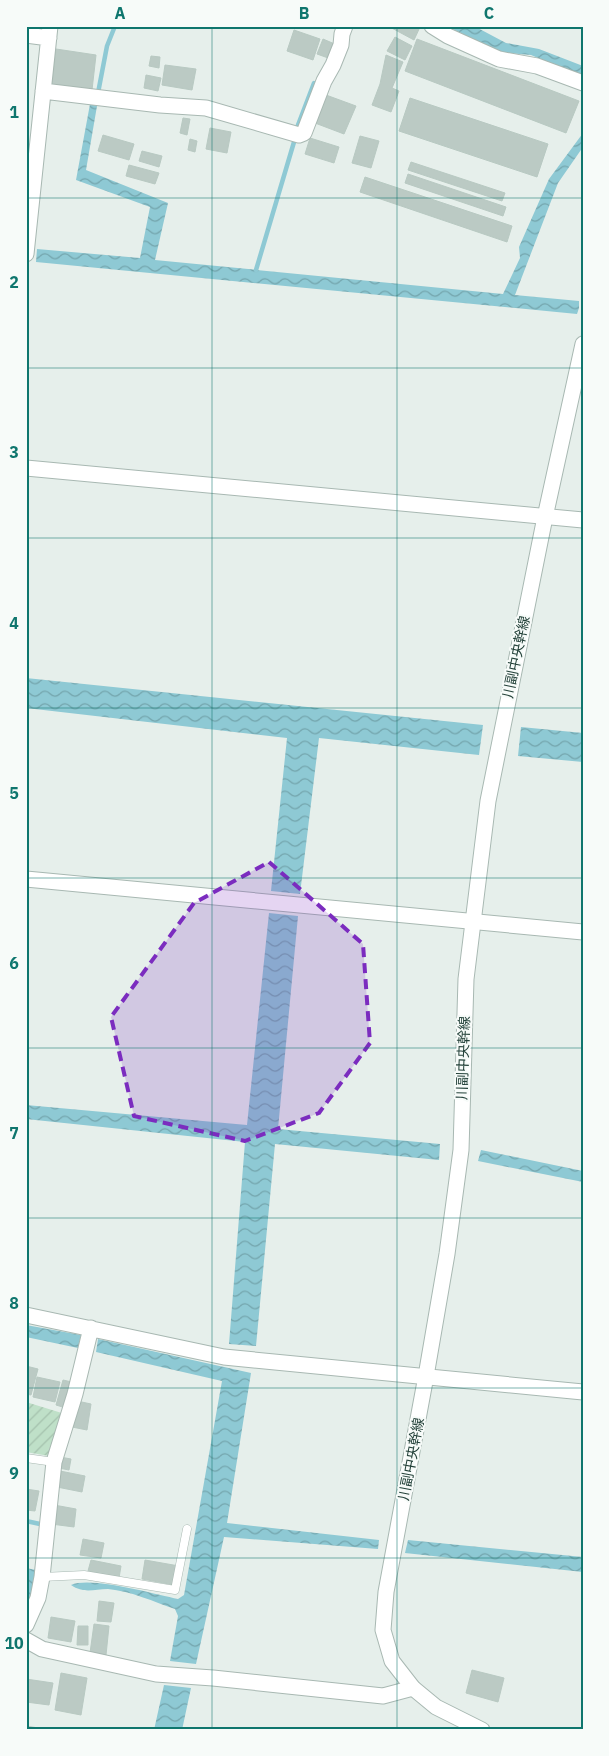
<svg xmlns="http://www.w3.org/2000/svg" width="609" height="1756" font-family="'IBM Plex Sans','Noto Sans JP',sans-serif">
  <defs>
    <pattern id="garden-furrows" width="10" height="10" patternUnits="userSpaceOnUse" patternTransform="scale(1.25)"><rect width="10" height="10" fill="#bfe0c8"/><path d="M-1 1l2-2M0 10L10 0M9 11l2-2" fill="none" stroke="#a4c1ad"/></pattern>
    <pattern id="water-waves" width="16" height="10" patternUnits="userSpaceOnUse" patternTransform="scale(1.25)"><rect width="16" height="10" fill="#8ec9d4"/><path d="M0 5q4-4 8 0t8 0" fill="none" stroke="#74a5ad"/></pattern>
  </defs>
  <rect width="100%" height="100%" fill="#e6efeb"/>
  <path fill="url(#garden-furrows)" d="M26,1402l39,12 -16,42 -23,-4z"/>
  <path fill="url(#water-waves)" d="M447,26h27l32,17 33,6 44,17v11l-52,-22 -33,-3z
    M90,104l7,2 -11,64 82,33 -13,57 348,34 17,-36 -1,-11 30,-68 34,-46v14l-25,36 -43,112 64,6v7l-2,6 -541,-52 1,-13 103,9 10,-51 -74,-27z
    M26,678l457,47 -4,30 -160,-17 -19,156 -29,-3 16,-153 -261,-30z
    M521,727l62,6v29l-65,-6z
    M269,913l29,3 -20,213 162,15 -1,16 -164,-16 -19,202 -27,-2 16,-202 -219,-23v-14l221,20z
    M481,1150l102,21v11l-105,-21z
    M26,1325l55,10 -3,13 -52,-11z
    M98,1339l153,34 -24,150 152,17 -1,9 -154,-12 -28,127 -26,-3 8,-45 -3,-7c-21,-7 -44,-18 -67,-20 -14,0 -24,5 -37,-4 20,-9 83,9 107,14l6,-4 38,-214 -126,-29z
    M408,1540l175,17v15l-178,-19z
    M26,1568l10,2 -4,22 -6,13z
    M164,1685l27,3 -9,42h-28z"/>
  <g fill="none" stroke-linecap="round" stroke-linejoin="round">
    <path stroke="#8ec9d4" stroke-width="4.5" d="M98,93l9,-47 8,-20
      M298,125l16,-42
      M256,270l38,-128
      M26,1521l14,3"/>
  </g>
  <path fill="#bbcac4" stroke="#b8c9c2" d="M388,26h31l1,1 -6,13z
    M294,30l26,9 -7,21 -26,-9z
    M395,37l17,9 -7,14 -18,-9z
    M323,39l14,6 -6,14 -14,-5z
    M417,39l162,62 -13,32 -161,-62z
    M56,49l40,6 -4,35 -40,-6z
    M386,55l17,7 -11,26 7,3 -8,21 -19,-7 8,-21z
    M151,56l9,1 -1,11 -10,-2z
    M165,65l31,4 -4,21 -30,-5z
    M146,75l15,3 -3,13 -14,-3z
    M326,95l30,11 -12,28 -29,-11z
    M410,98l138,46 -11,33 -138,-46z
    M183,118l7,1 -3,16 -7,-2z
    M210,128l21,4 -4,21 -21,-4z
    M103,135l31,9 -5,16 -31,-9z
    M360,136l19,5 -8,27 -19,-5z
    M310,138l29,9 -5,16 -29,-9z
    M190,139l7,2 -2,11 -7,-2z
    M142,151l20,5 -3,11 -20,-6z
    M411,162l94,31 -3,8 -94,-31z
    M129,165l30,8 -4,11 -29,-8z
    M408,174l98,33 -3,9 -98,-33z
    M365,177l147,49 -5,16 -147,-50z
    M26,1366l12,3 -7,26 -5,-1z
    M37,1377l23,5 -5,20 -22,-5z
    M63,1380l13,3 -7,26 -13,-4z
    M77,1401l14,3 -4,26 -15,-3z
    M60,1457l11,2 -2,11 -10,-2z
    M60,1471l25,5 -3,16 -25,-5z
    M26,1489l13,2 -4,20 -9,-1z
    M54,1505l22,4 -2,18 -23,-3z
    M83,1539l21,4 -3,15 -21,-3z
    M91,1560l30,6 -2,12 -31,-7z
    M145,1560l34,6 -4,19 -33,-6z
    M99,1601l15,2 -3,19 -14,-1z
    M51,1617l24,4 -4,21 -23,-4z
    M94,1624l15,2 -3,29 -16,-2z
    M78,1626h10v19h-11z
    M472,1670l32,8 -6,24 -32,-9z
    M61,1673l26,5 -6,37 -26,-5z
    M26,1679l27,4 -4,22 -23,-3z
    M26,1726l19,3v1h-19z"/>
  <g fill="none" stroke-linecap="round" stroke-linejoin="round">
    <g stroke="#a8b8b2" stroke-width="9">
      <path id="service" d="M26,1458l28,4
        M42,1577l42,-2 91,15 12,-61"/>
    </g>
    <g stroke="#a8b8b2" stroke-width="17">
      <path id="minor" d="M432,26l16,10 51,23 38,7 46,17
        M26,35l23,3
        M43,91l117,14 46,3 93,27 5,-2 20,-52 9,-16 8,-20 1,-11 3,-8
        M26,254l24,-228
        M26,468l557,52
        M26,879l557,53
        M26,1315l198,42 359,35
        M26,1625l12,-27 4,-21 12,-115 21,-68 16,-66
        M26,1640l16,9 114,25 57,4 170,18 30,-8"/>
    </g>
    <g stroke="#a8b8b2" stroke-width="17">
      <path id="tertiary" d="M482,1730l-46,-23 -23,-19 -21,-27 -9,-31 3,-38 40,-216 21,-122 14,-104 5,-171 22,-178 57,-284 38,-173"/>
    </g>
    <use href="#service" stroke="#fff" stroke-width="8"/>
    <use href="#minor" stroke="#fff" stroke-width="15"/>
    <use href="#tertiary" stroke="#fff" stroke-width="15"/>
  </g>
  <path fill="#7b2cbf" fill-opacity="0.2" stroke="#7b2cbf" stroke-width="4" stroke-dasharray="10 6" stroke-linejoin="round" d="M269,862l94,82 7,99 -51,70 -74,28 -111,-25 -23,-99 83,-114z"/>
  <path fill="none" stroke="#0f766e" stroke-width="1" stroke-opacity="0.55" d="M212,26v1704M397,26v1704M26,198h557M26,368h557M26,538h557M26,708h557M26,878h557M26,1048h557M26,1218h557M26,1388h557M26,1558h557"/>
  <g text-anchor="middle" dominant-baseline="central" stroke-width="4" stroke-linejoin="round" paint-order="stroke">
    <g font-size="14" fill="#24423a" stroke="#f7fbf9">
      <text transform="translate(516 657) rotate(-78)">川副中央幹線</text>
      <text transform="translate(463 1058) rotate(-88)">川副中央幹線</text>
      <text transform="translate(411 1459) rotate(-79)">川副中央幹線</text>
    </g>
  </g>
  <rect width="609" height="1756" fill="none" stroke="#f7fbf9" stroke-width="55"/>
  <rect x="28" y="28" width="554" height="1700" fill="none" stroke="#0f766e" stroke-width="2"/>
  <g font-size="16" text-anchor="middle" font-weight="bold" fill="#0f766e">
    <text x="120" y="19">A</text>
    <text x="304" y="19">B</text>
    <text x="489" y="19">C</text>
    <text x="14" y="118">1</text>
    <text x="14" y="288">2</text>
    <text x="14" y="458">3</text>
    <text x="14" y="629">4</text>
    <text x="14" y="799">5</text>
    <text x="14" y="969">6</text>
    <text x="14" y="1139">7</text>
    <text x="14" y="1309">8</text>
    <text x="14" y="1479">9</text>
    <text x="14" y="1649">10</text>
  </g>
</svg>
